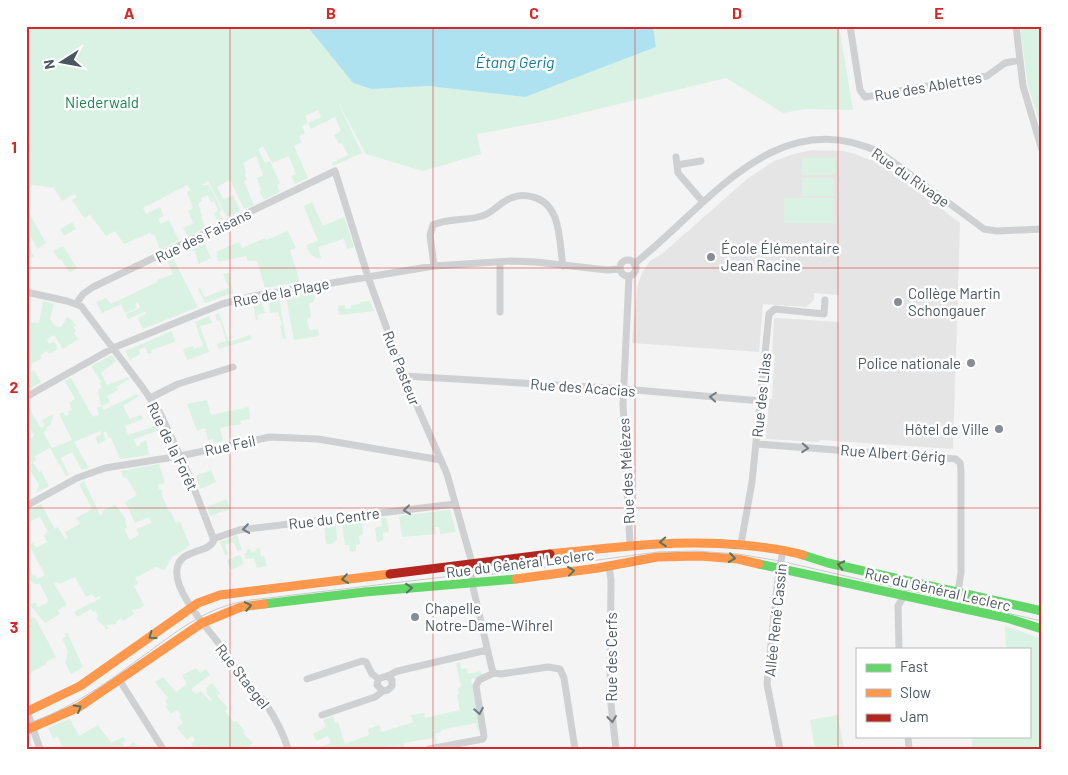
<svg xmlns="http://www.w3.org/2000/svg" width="1068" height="775" font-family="Barlow,sans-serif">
  <rect width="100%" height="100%" fill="#f4f4f4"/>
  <path fill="#e6e5e6" d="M812,150l31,1 9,2 24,9 11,6 73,55 -7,226 -132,-9 -3,2 -52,-3 3,-40h3l3,-44 -3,-1 2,-35 2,-1 63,4v-27l-25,-2v7l-8,7 -43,-3 -4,48 -127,-9 5,-56 5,-14 8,-12 13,-8 84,-74 27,-18 20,-7z"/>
  <path fill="#d9f2e3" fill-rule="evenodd" d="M26,26h281l46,57 17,6 58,-3 97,11 131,-50 -3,-21h186l14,84 -48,-1 -22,4 -57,-35 -173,42 -76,14 4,20 -58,17 -57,-17 -29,-54 25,53 -29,13 -1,-3 16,-8 -6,-12 -3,1 -5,-9 7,-4 -6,-14 -24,12 -3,-6 -6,3 3,7 -6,3 3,6 -8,4 14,32 -13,6 -4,-8 5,-2 -7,-18 -17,7 -9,-17 -5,3 7,14 5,-2 10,22 -3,2 3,7 -16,8 -5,-9 2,-1 -4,-12 6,-3 -7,-19 -13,7 3,8 -1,4 2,5 -3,1 10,24 -10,4 -14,-29 -13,7 6,12 10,-4 7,16 -13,6 -19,-36 -7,4h8l13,25 -3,2 4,8 -5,2 -4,-8 4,-4 -4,-9 -3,1 -3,-7 -7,3 1,3 -4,3 3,6 -1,1 5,17 -17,9 -5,-9 10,-5 -5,-12 5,-3 -6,-16 3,-2 -3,-5 -44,23 3,6 14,-7 4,9 -6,3 3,5 8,-4 10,20 -19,10 -6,-16 -3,1 -1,-2 -26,11 -9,-13 -9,5 -16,-21 -6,3 -12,-18 5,-3 -3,-3 -12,7 -8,-13 -21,-3 -7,7zM318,110l3,7 -13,6 -3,-7z
    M1020,26h20l2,12v91l-14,-43z
    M802,158h33v17h-33z
    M802,178h32v18h-32z
    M784,198h50v25h-50z
    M312,202l11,24 21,-9 10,30 -7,2 -3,-10 -26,8 3,11c-8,2 -12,-6 -15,-13l12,-4 -14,-35z
    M26,208l20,35 -9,6 -6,-12 -2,1 2,4 -4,2 7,12 -8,5z
    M72,222l4,7 -12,7 -4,-7z
    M288,231l8,17 -6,2 10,32 -35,6 -8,-27h-9l-2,-5 -27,6 -3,-6 2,-1 -2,-3 23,-10 3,6 23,-10 1,2z
    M203,241l8,17 -12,6 -5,-14 -4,2 -2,-4z
    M63,246l14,22 -6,4 -3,-1 -7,-12 -2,1 -6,-9z
    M172,256l26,51 -55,22 -5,-11 8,-4 -1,-2 -17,7 -2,-5 14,-6 -2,-6 -3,2 2,4 -12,5 -4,-9 -19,9 -6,-11 10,-4 5,6 46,-22v-2l16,-6 -7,-16z
    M229,273l4,20 -28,10 -7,-14 2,-1 5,9 24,-9 -6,-14z
    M314,292l1,7 -3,4h-3l2,14 -4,1 2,12 9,-1 1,7 -25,4 -8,-42z
    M279,298l7,41h-3l-3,-13 2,-1 -4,-13 -8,1 -1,-12z
    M43,301l11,3 -4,15 5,7 6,1 6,-10 5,3 4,5 -3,2 3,4 -2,2 4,6 -15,10 -9,-14 -7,5 2,4 5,-3 4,8 -9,5 -2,-3 -7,4 2,3 -11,6 1,3 -5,2 -1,-14 3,5 1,-1 -4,-8v-35l2,6 11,1z
    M261,301l4,12 -8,2 1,5h-2l-3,-17z
    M370,301l4,10 -35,4 -1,-9 7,-1 1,4 5,-1v-3l9,-1v-2z
    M219,313l10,29 21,-7 2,4 -33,10 -2,-5 9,-3 -6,-21 -3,1 -2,-7z
    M209,316l3,7 -12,3 9,26 -22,8 -4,-11 10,-3 1,3 9,-3 -8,-24z
    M172,331l3,11 -24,8 1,3 -4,1 -3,-7 -6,3 1,4 -10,6 -5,-9z
    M110,356h3l3,5 -15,12 6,12 21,-8 2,2 -14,8 2,3 -11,6 3,6 -8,4 2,4 33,-16 2,2 -16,10 7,13 11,-4 2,4 -18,7 3,9 28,-9 -3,-7 3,-1 6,11 -28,10 3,8 3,-2v-2l6,-3 3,15 -29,4 -9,-21h-2l-3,-7 -3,2 3,7 -8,4 -3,-7 6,-2 -1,-4 -26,11 15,26 -7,2 -10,-18 -11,6 8,17 -3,1 -16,-28 -15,8 1,4 -3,2 6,10 2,-1 8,15 -13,7 3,-8 -11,-18 4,-3 -6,-12v-12h3l5,-4 -8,-15v-18l15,25 4,-2 -3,-6 11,-6v1l-2,10 -5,2 1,3 -4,2 9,16 20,-8 -13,-26 4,-2 3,4 3,-2 -1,-2 4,-3 -3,-6 6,-4 -10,-18 6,-3 22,39 6,-3 -2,-6 4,-2 -3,-16 4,-2 -3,-5 2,-1 -10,-16z
    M34,370l7,12 -15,9v-6l5,-2 -3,-4 3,-2 -2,-4z
    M207,400l4,15 38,-8 1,12 -10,2 1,3 -21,4 3,13 -9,2 -1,-4 -5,1 -3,-12 -8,3 -10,-27z
    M159,464l6,19 -7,2 1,4h2l2,3 -2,1 8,19h2l5,11 4,-2 10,25 -18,11 -7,13 -9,-3 -21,11 3,6 -4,2 10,19 -5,4 -7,1 2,4 -11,7 -2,-3 -5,4 1,2 -10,1 2,3 -4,2v-3l-9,-8 2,-1 -2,-7 -3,1 -2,-3 -14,8 -3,-5 27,-14 -1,-2 -5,2 -3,-4 -6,3 -11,-20 -16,7 -2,-2 -3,2 13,21 -9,5 2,4 -15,9 -15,-18 5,-3 3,5 9,-4 1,-3 -8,-16h-5l-5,-4 -4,2v-21l7,15 2,-1 2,4 8,-4 -16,-30 4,-2 3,5 11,-6 -3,-7 4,-3 -8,-15 -9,4 -5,-2v-7l15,-8 14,25 3,-2 7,12 3,-1 -3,-6 15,-8 -4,-6 16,-9 -13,-25 5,-3 16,34 3,-1 -1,-3 13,-6 11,14 -1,3 2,6 -3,1 6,11 9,-5 -3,-6 15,-6 -2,-6 -14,6 -10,-21 12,-7 -10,-17 -4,-1 -2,-6z
    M211,470l5,12 -16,7 -5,-13z
    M226,499l4,10 -20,7 -3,-9z
    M450,510l6,22 -16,2 -1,-7h-4l1,7 -34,3 -3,-21z
    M381,518h6l2,14 -6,1v7l-6,3 -2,-15 7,-2z
    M362,520l1,15 -4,1 1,8 -4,1v6l-6,1 -1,-7h-4l-3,-22z
    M336,524l1,16 -6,4h-5l-2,-19z
    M237,535l5,15 -4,1 -5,-9 -8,3 3,9 -3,1 -5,-13z
    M260,548l1,8h3l3,10 -10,2 -3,-10 -8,1 -2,-5 3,-1 -1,-3 4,-1 1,3 5,-1 -1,-2z
    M240,555l4,9 -13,6 -4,-10z
    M26,614l10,5 20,38 -10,5v2l-18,10 -2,-3z
    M1005,626l37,13v110h-70v-13h57v-87h-23z
    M67,632l16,35 -12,7 -6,-11 3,-12 -6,-13 4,-1 -1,-3z
    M460,662l1,7 5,-1 2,6 13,-3 1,5 -11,3 9,51h-2l-2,-7 -35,7v2l-6,2 2,12 -2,1 -2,-9 -29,5v6h-3l-1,-3 -8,1 -1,-1 -11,3h-59l-1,-2 11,-4 -3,-7 -12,5 -3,-7 13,-7 -3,-7 10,-4 2,7 3,-1 7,22 24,-9 -1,-6 11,-4 3,7 31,-10 -2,-7 13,-2 1,5 35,-8 -3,-15 2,-1 -1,-6 3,-1 -5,-24z
    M196,668l4,5 6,-4 4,6 -19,14 5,5 5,-3 9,10 2,-1 -5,-6 -1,-6 6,-5 8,10 -3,3 11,12 -3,3 9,11 2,-1 9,10 -2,2 10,10 -6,6h-43l-1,-2 -8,2 -4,-5 4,-4 -3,-4 -5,4 -10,-12 6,-5 -4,-6 2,-2 -4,-5 -6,4 -5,-7 2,-2 -3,-4 3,-3 -13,-16 8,-5 13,15 11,-8 -5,-9z
    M838,715l6,34h-29l-5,-29z
    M70,719l9,17 19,-11 13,18 12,-6 3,3 -4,3 3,5 9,-6 3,4 -4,3h-70l-5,-12 -5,1 -5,-10z"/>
  <path fill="#aee2f0" d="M307,26h346l3,21 -131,50 -97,-11 -57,3 -18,-6z"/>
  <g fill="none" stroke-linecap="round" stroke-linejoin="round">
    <path stroke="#ced0d2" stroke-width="7" d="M850,26l10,64 5,7 122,-21 18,-13 15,-3
      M1016,26l7,60 19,64
      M676,157l2,16 25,29
      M677,165l24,-4
      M620 268a8 8 0 1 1 16 0a8 8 0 1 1-16 0Z
      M500,262v50
      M634,264c73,-57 142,-163 247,-111l103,76 12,2 46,-2
      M434,266l-4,-31 3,-10c14,-7 33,-4 49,-9 11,-3 18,-14 29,-18 7,-3 15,-3 22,-1 29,7 26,46 30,69
      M629,276l-6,128 7,141
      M26,292l41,9 14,5 62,82 17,25 28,60 26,67c-5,14 -34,8 -37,29 -4,24 36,65 49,84 7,11 13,22 22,32 5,6 11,10 16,16 10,15 19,31 24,48
      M76,304l7,-10 10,-7 242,-116 33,106 36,99 43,98 25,89v20l20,86 2,4 7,1 47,-7 12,2 4,9 11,71
      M404,376l220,13 137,12
      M26,397l87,-49 109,-44 31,-8 181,-30 76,-5 26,1 71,8 13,-1
      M150,398l28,-14 55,-17
      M757,444l199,15 4,4 1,7v103l-3,18
      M26,506l51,-28 28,-10 75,-12 90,-19 48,2 123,21
      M213,539l26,-9 216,-26
      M741,544l11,-62 17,-168 6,-5 49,5 1,-14
      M609,566l2,14 -1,116 6,53
      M899,649l-1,-43 7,-12
      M387,676l5,4v6l-4,4 -5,1 -6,-6c1,-8 4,-7 10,-9 4,-1 7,-4 11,-5l89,-21
      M307,679l55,-18 4,1 6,12 7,5
      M120,681l43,68
      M27,711l13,38
      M322,715l53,-18 8,-6
      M908,736l1,13
      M429,749l54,-10 1,-3 -8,-50 3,-6 15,-7
      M780,749l-13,-65 1,-12 10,-94 5,-28"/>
    <path stroke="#63d668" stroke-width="9" d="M803,555l25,8 214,48
      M759,564l248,54 35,11
      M264,604l101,-12 151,-13"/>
    <path stroke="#ff974d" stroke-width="9" d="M550,554c65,-7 128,-15 192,-9 20,2 42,4 61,10
      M516,579l82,-11 59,-11 43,-1 38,3 21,5
      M26,712l54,-26 118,-83 22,-8 170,-21
      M26,730l53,-23 123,-84 39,-16 23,-3"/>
    <path stroke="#b3261e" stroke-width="9" d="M390,574l160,-20"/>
    <path stroke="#c9cacc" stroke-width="1" d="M26,724c46,-15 83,-43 121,-71 35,-25 59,-46 104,-53l201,-24 41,-2 165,-22 37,-1 43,3 42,7 262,60"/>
  </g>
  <defs><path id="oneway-chevron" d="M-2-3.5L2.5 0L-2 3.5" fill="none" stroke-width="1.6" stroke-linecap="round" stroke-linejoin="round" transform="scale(1.25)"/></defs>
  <g stroke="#727b83">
    <use href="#oneway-chevron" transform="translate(713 397) rotate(-175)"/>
    <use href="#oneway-chevron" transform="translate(805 448) rotate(4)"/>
    <use href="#oneway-chevron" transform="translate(407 510) rotate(173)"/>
    <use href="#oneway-chevron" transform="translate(246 529) rotate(172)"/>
    <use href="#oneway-chevron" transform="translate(479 711) rotate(80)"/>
    <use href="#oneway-chevron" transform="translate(612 719) rotate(83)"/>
  </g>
  <g stroke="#507663">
    <use href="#oneway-chevron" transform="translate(663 542) rotate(176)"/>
    <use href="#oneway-chevron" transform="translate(732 558) rotate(8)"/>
    <use href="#oneway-chevron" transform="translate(841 565) rotate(-168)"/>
    <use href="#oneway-chevron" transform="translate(571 571) rotate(-7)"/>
    <use href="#oneway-chevron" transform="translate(345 579) rotate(172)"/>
    <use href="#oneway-chevron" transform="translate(409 588) rotate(-5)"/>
    <use href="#oneway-chevron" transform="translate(248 606) rotate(-10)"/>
    <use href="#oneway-chevron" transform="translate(152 636) rotate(144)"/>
    <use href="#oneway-chevron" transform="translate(78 708) rotate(-30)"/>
  </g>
  <path fill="none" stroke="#d62828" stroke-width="1" stroke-opacity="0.55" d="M230,26v723M433,26v723M635,26v723M838,26v723M26,268h1016M26,508h1016"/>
  <g fill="#868d94" stroke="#fff" stroke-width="2">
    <circle cx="711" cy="257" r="5"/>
    <circle cx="898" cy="302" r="5"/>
    <circle cx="971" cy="363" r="5"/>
    <circle cx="999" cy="429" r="5"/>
    <circle cx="415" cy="617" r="5"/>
  </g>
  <g text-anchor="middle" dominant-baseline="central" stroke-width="5" stroke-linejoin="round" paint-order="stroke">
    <g font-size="15" fill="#4a5661" stroke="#fff">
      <text transform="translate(928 86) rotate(-10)">Rue des Ablettes</text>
      <text transform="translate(911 177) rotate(35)">Rue du Rivage</text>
      <text transform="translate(203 235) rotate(-26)">Rue des Faisans</text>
      <text transform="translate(281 292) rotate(-11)">Rue de la Plage</text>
      <text transform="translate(402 368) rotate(69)">Rue Pasteur</text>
      <text transform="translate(583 387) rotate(4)">Rue des Acacias</text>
      <text transform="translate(761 395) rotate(-84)">Rue des Lilas</text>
      <text transform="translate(230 445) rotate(-12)">Rue Feil</text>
      <text transform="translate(173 446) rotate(64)">Rue de la Forêt</text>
      <text transform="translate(893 453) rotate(4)">Rue Albert Gérig</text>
      <text transform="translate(626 471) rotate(-93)">Rue des Mélèzes</text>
      <text transform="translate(334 518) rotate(-7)">Rue du Centre</text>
      <text transform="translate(520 563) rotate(-7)">Rue du Général Leclerc</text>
      <text transform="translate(938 589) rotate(13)">Rue du Général Leclerc</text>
      <text transform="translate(775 620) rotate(-84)">Allée René Cassin</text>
      <text transform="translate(611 657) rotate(-90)">Rue des Cerfs</text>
      <text transform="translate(243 676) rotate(52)">Rue Staegel</text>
    </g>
    <g font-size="15" fill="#17864f" stroke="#fff">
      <text x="102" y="102">Niederwald</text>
    </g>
    <g font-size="15" fill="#4a5661" stroke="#fff" text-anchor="start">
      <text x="721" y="248">École Élémentaire<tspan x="721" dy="17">Jean Racine</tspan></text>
      <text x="908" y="293">Collège Martin<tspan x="908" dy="17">Schongauer</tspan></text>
      <text x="961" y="363" text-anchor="end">Police nationale</text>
      <text x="989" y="429" text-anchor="end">Hôtel de Ville</text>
      <text x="425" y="608">Chapelle<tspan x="425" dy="17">Notre-Dame-Wihrel</tspan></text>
    </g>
    <g font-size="16" font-style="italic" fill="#0c7c9b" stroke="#fff">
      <text x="515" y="61">Étang Gerig</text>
    </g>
  </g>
  <rect width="1068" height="775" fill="none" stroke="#ffffff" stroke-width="55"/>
  <rect x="856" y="648" width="175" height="90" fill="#ffffff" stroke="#b7bbc0"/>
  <rect x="866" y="664" width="25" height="8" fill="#63d668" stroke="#b7bbc0"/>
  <text x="900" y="672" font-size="15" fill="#4a5661">Fast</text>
  <rect x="866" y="689" width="25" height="8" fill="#ff974d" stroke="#b7bbc0"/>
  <text x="900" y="698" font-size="15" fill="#4a5661">Slow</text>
  <rect x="866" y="714" width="25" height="8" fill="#b3261e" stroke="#b7bbc0"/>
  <text x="900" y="722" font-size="15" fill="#4a5661">Jam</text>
  <g transform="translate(62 62) rotate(259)" stroke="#ffffff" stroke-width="4" paint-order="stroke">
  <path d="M0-4L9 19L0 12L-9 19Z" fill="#4a5661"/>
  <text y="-8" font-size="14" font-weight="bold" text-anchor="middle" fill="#4a5661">N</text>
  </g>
  <rect x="28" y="28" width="1012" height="720" fill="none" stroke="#d62828" stroke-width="2"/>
  <g font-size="16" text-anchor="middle" font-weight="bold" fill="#d62828">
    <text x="129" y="19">A</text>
    <text x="331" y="19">B</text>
    <text x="534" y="19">C</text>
    <text x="737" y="19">D</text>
    <text x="939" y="19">E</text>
    <text x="14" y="153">1</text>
    <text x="14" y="393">2</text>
    <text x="14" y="633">3</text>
  </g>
</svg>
